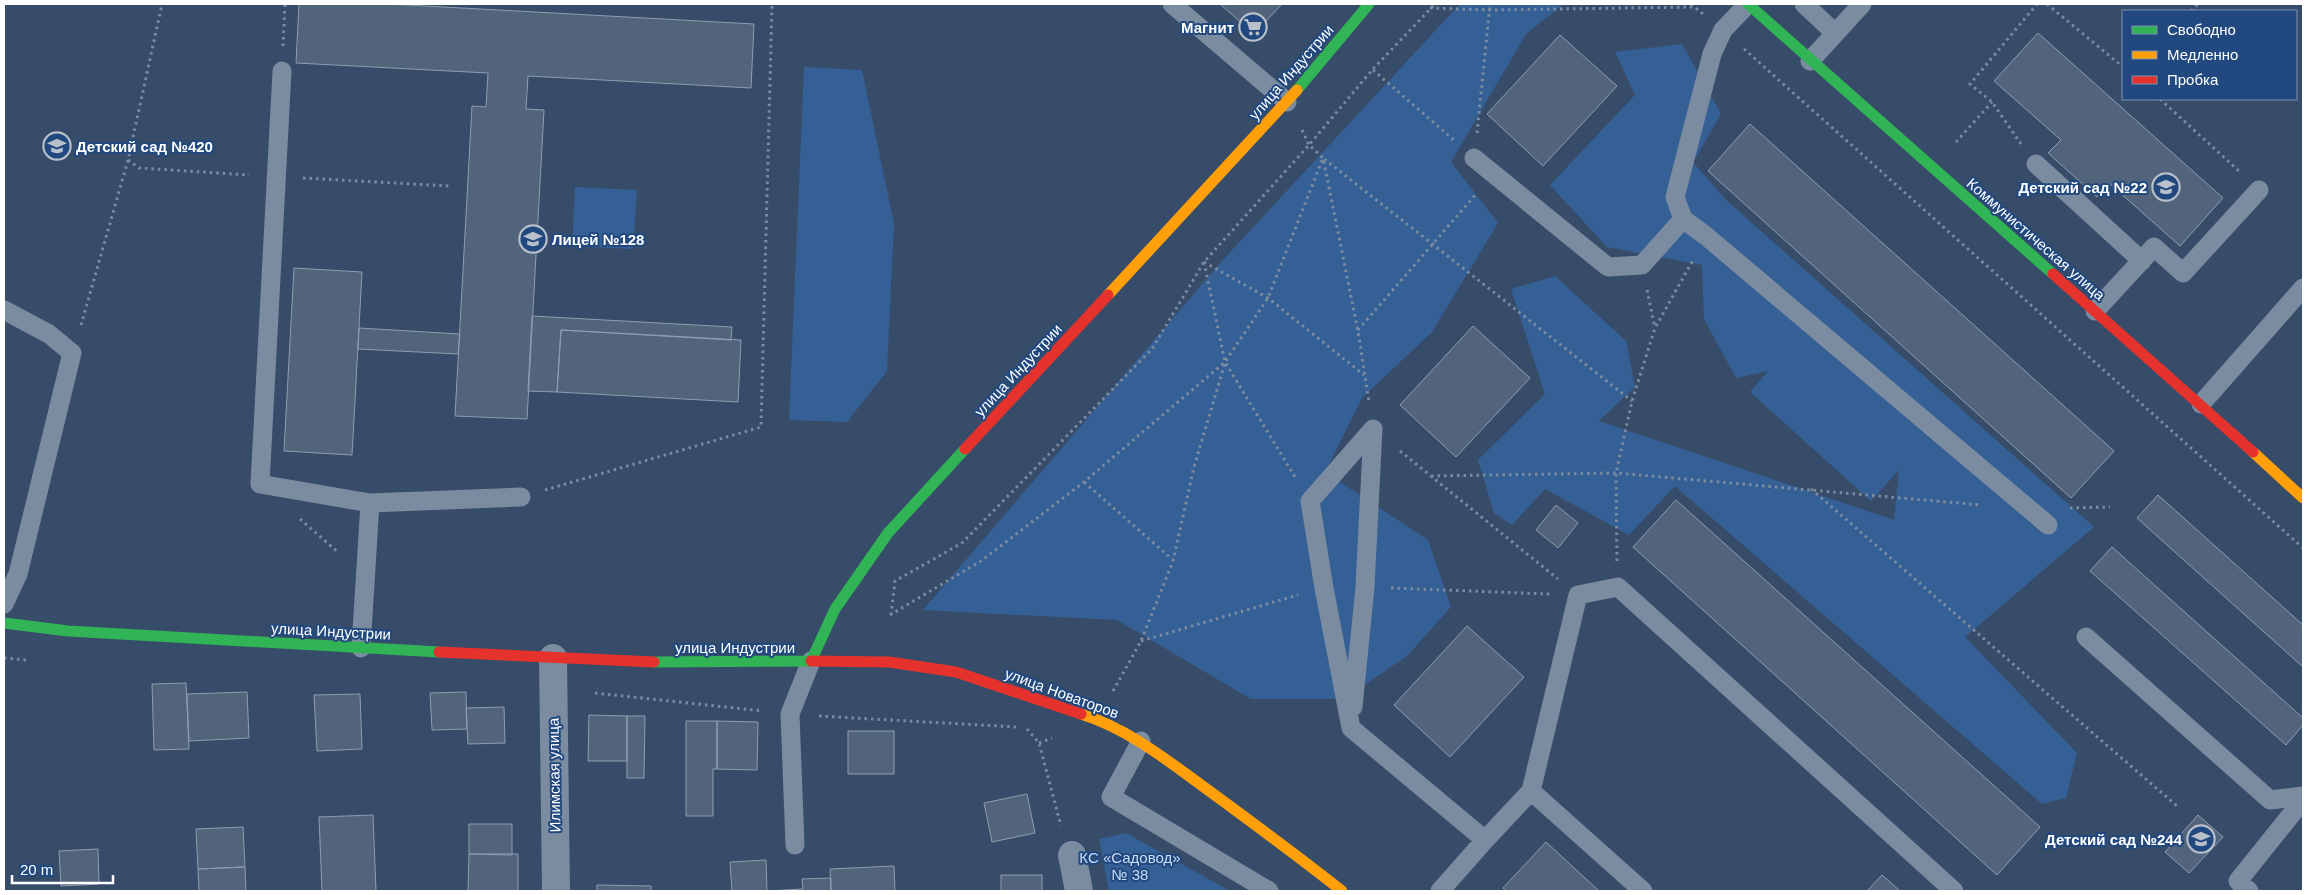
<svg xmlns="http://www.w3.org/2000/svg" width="2307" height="895" font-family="Arial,sans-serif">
  <rect width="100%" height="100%" fill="#374c69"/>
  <path fill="#356096" d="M1460,4h104l-38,30 -75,128 47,61 -66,109 -70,66 -37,74 103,68 23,67 -44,49 -63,43h-93l-134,-79 -194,-10 298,-348z
    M1682,44l39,70 -28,48 32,37 369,328 -129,110 112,116 -11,45 -24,6 -367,-318 -46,49 -84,-46 -33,36 -18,-12 -16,-53 67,-66 -34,-105 44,-13 71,65 9,46 -36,34 295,99 5,-50 -28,31 -121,-109 18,-21 -32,7 -32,-59 -2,-54 -95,-18 -57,-62 85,-90 -20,-43z
    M804,67l58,3 32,154 -7,147 -40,51 -58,-2z
    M575,187l62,3 -4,59 -61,-3z
    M1126,833l104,58h-121l-10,-52z"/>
  <path fill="#52647b" stroke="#909daf" d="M299,4h90l365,20 -3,64 -223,-12 -2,33 18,1 -17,309 -72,-3 17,-310 14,1 2,-34 -192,-10z
    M1220,4h62l-28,30z
    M2038,33l185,165 -43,48 -71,-63 -12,14 -49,-44 13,-13 -67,-59z
    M1560,35l57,51 -74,80 -56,-52z
    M1750,124l364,327 -43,47 -363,-327z
    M294,268l68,4 -10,183 -68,-4z
    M532,316l200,11 -1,13 -170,-10 -4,62 -29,-1z
    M1473,326l57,52 -74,79 -56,-52z
    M359,328l101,6 -2,20 -100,-5z
    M561,330l180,10 -3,62 -181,-10z
    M2158,495l145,130v42l-166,-149z
    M1676,500l364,327 -43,48 -364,-328z
    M1556,505l22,18 -20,25 -22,-18z
    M2112,547l191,171v7l-17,20 -196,-174z
    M1467,626l57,51 -74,80 -56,-52z
    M186,683l3,66 -35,1 -2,-66z
    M247,692l2,46 -60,3 -2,-47z
    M466,692l1,37 -35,1 -2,-37z
    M360,694l2,55 -45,2 -3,-56z
    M504,707l1,36 -37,1 -2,-36z
    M589,715l38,1v45h-39z
    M627,716h18l-1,62h-17z
    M686,721h31v48h-4v47h-27z
    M717,721l41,1 -1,48 -40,-1z
    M848,731h46v43h-46z
    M1027,794l8,39 -43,9 -8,-39z
    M373,815l3,76h-54l-3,-74z
    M2198,815l25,22 -34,36 -24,-21z
    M469,824h43v31l-43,-1z
    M243,827l2,40 -47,2 -2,-40z
    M1546,842l53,49h-93l-3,-3z
    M98,849l1,35 -38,2 -2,-35z
    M469,854h49v37h-50z
    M766,860l1,31h-35l-2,-29z
    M894,866l1,25h-64l-1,-22z
    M245,867l1,24h-47l-1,-22z
    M1001,875h41v16h-41z
    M1882,875l18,16h-33z
    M831,878v13h-63l35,-2 -1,-10z
    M597,885l54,1v5h-54z"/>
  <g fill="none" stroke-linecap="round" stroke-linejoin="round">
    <path stroke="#7c8ca0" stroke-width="3" stroke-dasharray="2.5 4" stroke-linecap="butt" d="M1691,4l12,10
      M2047,4l76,63
      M1430,8l59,2 204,-3
      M2191,11l7,-7
      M283,46l2,-42
      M1744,49l559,499
      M1373,70l82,71
      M2160,99l80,73
      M1302,130l7,15 14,13 35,173 11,71
      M1477,133l13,-129
      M1956,142l36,-40
      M2021,144l-29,-42 -22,-18 67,-80
      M128,160l11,8 110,7
      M303,178l146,8
      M1204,262l21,100 70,115
      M1204,262l64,36 96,77
      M1647,290l8,38
      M81,325l47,-165 34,-156
      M1358,330l119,-137
      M1400,451l158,128
      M1431,476l185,-3 365,32
      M1084,482l89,78
      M1811,489l366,317
      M545,490l216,-63 11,-423
      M2070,508l40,-1
      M300,519l39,34
      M1617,561l-1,-88 16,-72 23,-73 38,-68
      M1391,588l159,6
      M890,615l91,-54 103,-79 141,-120 43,-64 55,-140 309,243
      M891,615l4,-34 67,-38 190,-194 52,-87 105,-117 64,-76 62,-65
      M1141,641l157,-46
      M4,658l23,2
      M1113,691l28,-50 32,-80 21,-94 31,-104
      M595,693l168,18
      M819,716l198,11
      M1027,729l12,14 22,83
      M1039,743l13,-5"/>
    <path stroke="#7c8ca0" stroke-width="19" d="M1172,4l115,98
      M1748,4l-25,26 -11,24 -37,143 8,22 23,17 342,289
      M1804,4l31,29
      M1810,61l52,-57
      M282,71l-22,413 110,19
      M1474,158l134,109 34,-2 41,-46
      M2036,164l106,97
      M4,310l45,24 23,19 -54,221 -14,30
      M2095,311l59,-64 29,26 76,-83
      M2201,404l102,-116
      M1373,429l-63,72 14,87 27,140 134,112 -45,51
      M2086,637l184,163 33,-4
      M361,648l9,-145 151,-6
      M1353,707l12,-120 8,-158
      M1141,741l-30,56 158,94
      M1531,791l47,-196 40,-8 336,304
      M1485,840l46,-49 112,100
      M795,845l-5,-131 21,-53
      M2249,891l-11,-10 65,-81"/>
    <path stroke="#7c8ca0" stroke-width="28" d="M553,658l3,233
      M1072,855l7,36"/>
    <path stroke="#30b455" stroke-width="11" d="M1748,4l305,270
      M1297,90l72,-86
      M4,623l64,8 371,21
      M654,662l157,-1 24,-52 53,-76 77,-84"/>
    <path stroke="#ff9f0a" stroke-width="11" d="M1108,295l189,-205
      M2253,452l50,46
      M1081,714c48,15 87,47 127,76 45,33 90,66 134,101"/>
    <path stroke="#e5322d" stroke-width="11" d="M2053,274l200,178
      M965,449l143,-154
      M439,652l215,10
      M811,661l78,1 67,10 125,42"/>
  </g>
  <defs>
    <g id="supermarket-ring" transform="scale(1.4375)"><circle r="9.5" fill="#21497f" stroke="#b9c0ca" stroke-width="1.5"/><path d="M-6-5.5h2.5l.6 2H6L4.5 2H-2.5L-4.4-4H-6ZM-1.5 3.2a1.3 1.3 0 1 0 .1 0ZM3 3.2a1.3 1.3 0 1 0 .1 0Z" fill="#b9c0ca"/></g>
    <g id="school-ring" transform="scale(1.4375)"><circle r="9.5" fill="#21497f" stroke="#b9c0ca" stroke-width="1.5"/><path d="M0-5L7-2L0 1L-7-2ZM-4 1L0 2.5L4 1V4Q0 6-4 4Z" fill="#b9c0ca"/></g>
  </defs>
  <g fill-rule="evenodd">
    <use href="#supermarket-ring" x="1253" y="27"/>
    <use href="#school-ring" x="57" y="146"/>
    <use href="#school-ring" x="2166" y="187"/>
    <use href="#school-ring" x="533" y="239"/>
    <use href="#school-ring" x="2201" y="839"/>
  </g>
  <g text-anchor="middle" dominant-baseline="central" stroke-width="4" stroke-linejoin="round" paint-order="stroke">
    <g font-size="15" font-weight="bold" fill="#fff" stroke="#21497f" text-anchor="end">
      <text x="1234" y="27">Магнит</text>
      <text x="76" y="146" text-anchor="start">Детский сад №420</text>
      <text x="2147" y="187">Детский сад №22</text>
      <text x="552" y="239" text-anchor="start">Лицей №128</text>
      <text x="2182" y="839">Детский сад №244</text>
    </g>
    <g font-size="15" fill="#fff" stroke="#21497f">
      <text transform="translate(1291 72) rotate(-49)">улица Индустрии</text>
      <text transform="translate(2036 239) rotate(41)">Коммунистическая улица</text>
      <text transform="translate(1018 370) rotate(-47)">улица Индустрии</text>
      <text transform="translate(331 631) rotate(3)">улица Индустрии</text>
      <text x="735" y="647">улица Индустрии</text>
      <text transform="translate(1062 693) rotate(20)">улица Новаторов</text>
      <text transform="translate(554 775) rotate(-91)">Илимская улица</text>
    </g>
    <g font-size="15" fill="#caddf6" stroke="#21497f">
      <text x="1130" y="857">КС «Садовод»<tspan x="1130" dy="17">№ 38</tspan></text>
    </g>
  </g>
  <rect width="2307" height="895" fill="none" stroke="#ffffff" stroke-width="10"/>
  <rect x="2122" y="10" width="175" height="90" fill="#21497f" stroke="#7a92b2"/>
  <rect x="2132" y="26" width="25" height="8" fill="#30b455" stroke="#7a92b2"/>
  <text x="2167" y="35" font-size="15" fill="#ffffff">Свободно</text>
  <rect x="2132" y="51" width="25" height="8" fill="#ff9f0a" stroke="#7a92b2"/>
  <text x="2167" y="60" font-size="15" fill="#ffffff">Медленно</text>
  <rect x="2132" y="76" width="25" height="8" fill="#e5322d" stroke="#7a92b2"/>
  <text x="2167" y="85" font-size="15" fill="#ffffff">Пробка</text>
  <path d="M12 875v8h101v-8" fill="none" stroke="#ffffff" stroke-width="2.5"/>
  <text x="20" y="875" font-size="15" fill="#ffffff" stroke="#21497f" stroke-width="4" paint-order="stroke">20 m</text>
</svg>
